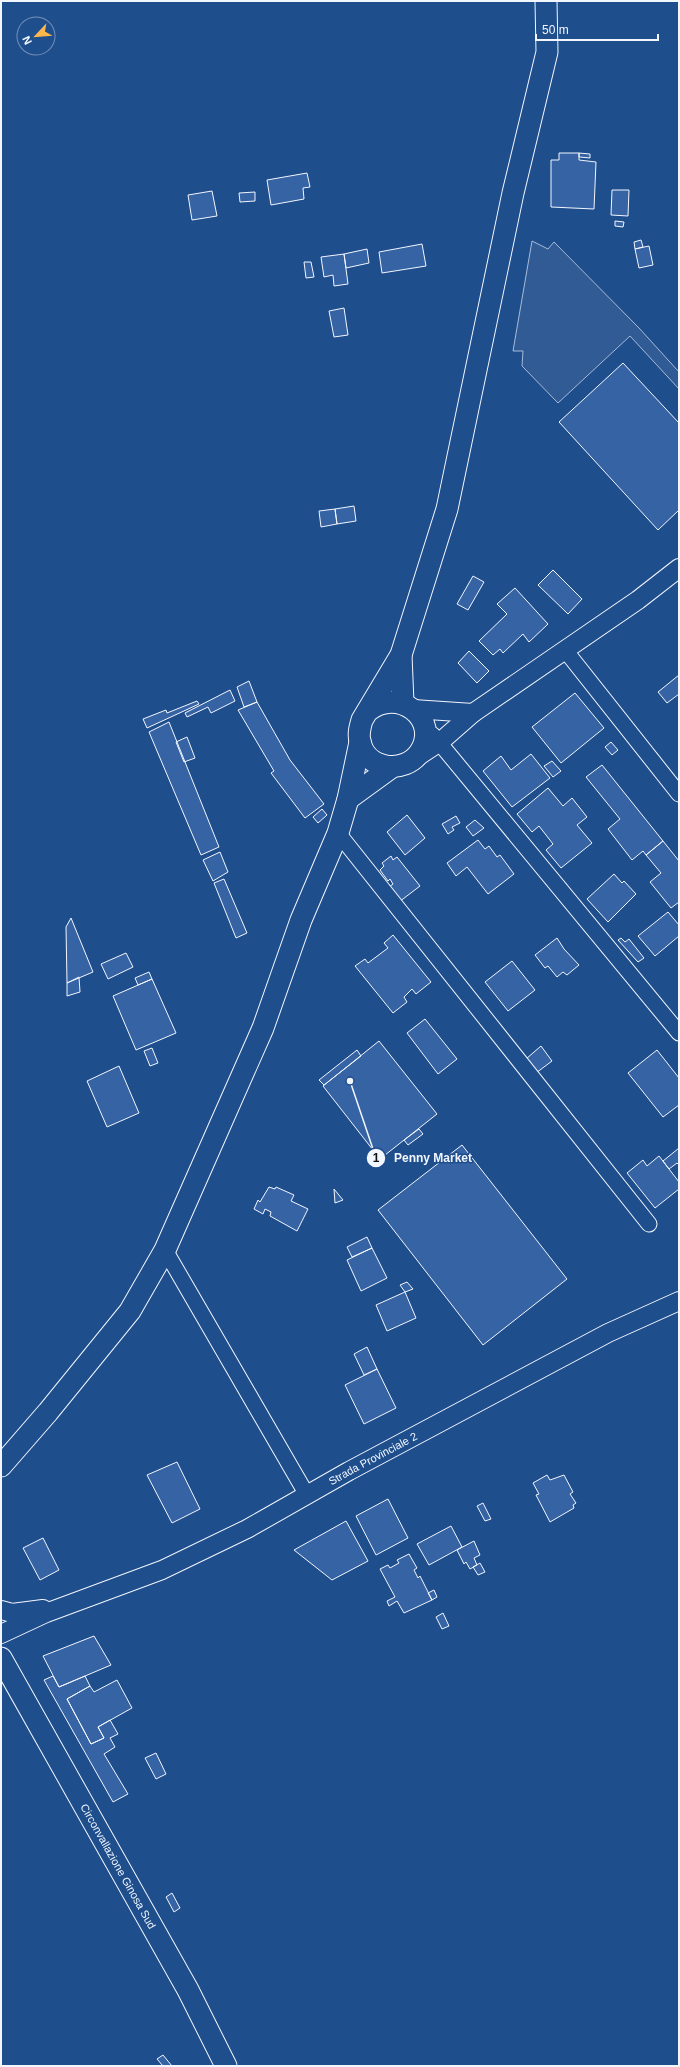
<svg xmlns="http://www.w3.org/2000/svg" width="680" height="2067" font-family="Helvetica,sans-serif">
  <rect width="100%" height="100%" fill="#1f4e8c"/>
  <path fill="#305b95" stroke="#a8bbd7" d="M532,241l16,8 6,-7 85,86 40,44v17l-49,-53 -72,67 -36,-37 1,-15h-10z"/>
  <path fill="#3563a3" stroke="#f2f6ff" d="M559,153h20v7l17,2 -2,47 -43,-2v-47h8z
    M579,153l11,1v4l-11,-1z
    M307,173l3,14 -7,1 1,11 -33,6 -4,-25z
    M612,190h17l-1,26 -17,-1z
    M212,191l5,25 -25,4 -4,-25z
    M255,192v9l-15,1 -1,-9z
    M615,221l9,1 -1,5 -8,-1z
    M641,240l2,7 -8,2 -1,-7z
    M422,244l4,22 -44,7 -3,-21z
    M649,246l4,19 -14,3 -4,-19z
    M367,249l2,14 -23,5 -2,-14z
    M344,254l4,30 -14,2 -1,-11 -9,2 -3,-20z
    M304,262h7l3,15 -8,1z
    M344,308l4,27 -14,2 -5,-26z
    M623,363l56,60v87l-21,20 -99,-108z
    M354,506l2,15 -19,3 -2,-15z
    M335,509l2,15 -16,3 -2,-16z
    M553,570l29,29 -14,15 -30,-29z
    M473,576l11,6 -16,28 -11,-6z
    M515,588l33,36 -19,18 -6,-8 -20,19 -3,-4 -7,6 -14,-14 28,-27 -10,-10z
    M469,651l20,20 -12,12 -19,-20z
    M679,675v19l-12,9 -9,-11z
    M249,681l8,21 -13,5 -7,-20z
    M230,690l5,11 -24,12 -3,-6 -21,10 -2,-4z
    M575,693l29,35 -43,35 -29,-36z
    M197,701l2,3 -52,24 -4,-9 23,-9 1,3z
    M257,702l33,58 34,44 -19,14 -34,-45 3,-2 -36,-61z
    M169,722l50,125 -18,8 -52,-123z
    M187,737l8,21 -11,4 -8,-20z
    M611,742l7,8 -6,5 -7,-8z
    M531,754l19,24 -38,29 -29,-36 18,-15 10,14z
    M552,761l9,10 -8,6 -9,-11z
    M602,765l61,76 -17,14 -3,-4 -11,9 -24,-31 12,-10 -34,-42z
    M548,788l15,18 9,-8 15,19 -10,8 15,18 -31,25 -15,-18 7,-6 -14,-18 -7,6 -15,-18z
    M322,809l5,6 -9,8 -5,-6z
    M407,815l18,23 -20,17 -18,-23z
    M456,816l4,7 -8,4 2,3 -6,4 -6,-10z
    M475,820l9,8 -11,8 -7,-9z
    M478,840l7,9 4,-3 8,11 3,-2 14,19 -26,20 -21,-27 -11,9 -9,-13z
    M663,841l16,20v41l-8,6 -21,-26 11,-9 -15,-18z
    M220,852l8,20 -15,9 -10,-21z
    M391,856l2,4 4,-3 23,29 -21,16 -10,-15 4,-3 -3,-5 -2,2 -8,-11 4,-4 -2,-3z
    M614,874l8,9 2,-2 12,13 -28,28 -21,-23z
    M224,879l23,54 -11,5 -22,-55z
    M668,912l11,13v11l-24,20 -17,-20z
    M71,918l22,54 -26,11 -1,-56z
    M393,935l38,47 -15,12 -4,-5 -8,8 3,5 -14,11 -38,-47 10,-7 3,4 20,-15 -4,-5z
    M557,938l7,11 15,16 -12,10 -4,-3 -6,5 -9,-11 -3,2 -10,-13z
    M621,938l4,4 4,-3 15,19 -6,4 -20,-22z
    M126,953l7,14 -25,12 -7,-15z
    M512,961l23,29 -27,21 -23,-29z
    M149,972l3,7 -14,6 -3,-7z
    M79,977l1,15 -13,4v-13z
    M152,979l24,54 -40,17 -23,-54z
    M425,1019l32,40 -19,15 -31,-41z
    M379,1041l58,73 -57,45 -57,-73z
    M541,1046l11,15 -16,12 -10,-14z
    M152,1048l6,15 -8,3 -6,-15z
    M357,1050l4,6 -37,29 -5,-5z
    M657,1050l22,28v27l-16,12 -35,-44z
    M119,1066l20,47 -32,14 -20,-46z
    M419,1129l4,5 -15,11 -4,-5z
    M462,1145l105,134 -84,66 -105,-135z
    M679,1148v17l-2,-2 -8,6 -6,-8z
    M659,1156l20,26v7l-24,19 -28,-35 16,-13 4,6z
    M269,1187l6,2 1,-2 18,8 -3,6 17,8 -11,22 -27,-15 1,-4 -6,-3 -2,5 -9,-5 4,-9 2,2z
    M334,1189l9,11 -8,3z
    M367,1237l5,11 -20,9 -5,-10z
    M372,1248l15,30 -26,13 -14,-31z
    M407,1282l6,7 -8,3 -5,-7z
    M405,1292l11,26 -29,13 -11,-26z
    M367,1347l10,22 -13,6 -10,-21z
    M377,1369l19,39 -32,16 -19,-39z
    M177,1462l23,47 -28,14 -25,-48z
    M547,1475l3,5 14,-5 9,17 -3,2 6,9 -3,2 1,3 -24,14 -14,-27 3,-1 -6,-11z
    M388,1499l20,39 -32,17 -20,-39z
    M483,1503l8,16 -6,2 -8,-15z
    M346,1521l22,40 -36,19 -38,-30z
    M451,1526l11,21 -33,18 -12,-21z
    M43,1538l16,32 -19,10 -17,-32z
    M474,1541l6,14 -6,3 3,7 -7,4 -4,-7 -2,2 -7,-14z
    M409,1554l8,14 -3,2 4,8 2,-2 12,24 -28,13 -7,-12 -8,5 -2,-5 8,-4 -15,-28 8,-4 2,3 9,-5 -2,-3z
    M480,1563l5,9 -7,3 -5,-8z
    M434,1590l3,7 -5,3 -4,-7z
    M443,1613l6,13 -7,3 -6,-12z
    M94,1636l17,29 -52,22 -16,-31z
    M53,1676l6,11 26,-11 5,10 -23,13 24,45 13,-6 -6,-11 12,-7 8,14 -8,4 5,9 -11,7 24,40 -15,8 -69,-122z
    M117,1680l15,28 -34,19 6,11 -13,6 -24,-45 23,-13 4,6z
    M156,1753l10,21 -10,5 -11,-21z
    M172,1893l8,15 -6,4 -8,-15z
    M163,2055l9,11h-9l-6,-7z"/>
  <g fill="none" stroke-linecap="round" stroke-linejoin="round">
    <g stroke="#f2f6ff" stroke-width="17">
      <path id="minor" d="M565,650l114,144
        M433,735l246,298
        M338,833l311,391
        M165,1250l142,245"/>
    </g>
    <g stroke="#f2f6ff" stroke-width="20">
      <g id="tertiary">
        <path d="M413,709l60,4"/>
        <path d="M414,759l26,-17 33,-29 165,-113 41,-32"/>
        <path d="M1,1610l11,3 31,-4"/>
        <path id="s1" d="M1,1634l45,-21 116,-43 85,-41 102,-58 259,-138 71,-32"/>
      </g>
    </g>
    <g stroke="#f2f6ff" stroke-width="23">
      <g id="secondary">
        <path d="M401,655l2,48"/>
        <path d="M368,711c30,-25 73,8 52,41 -15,23 -55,18 -60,-11 -2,-7 0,-14 2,-21l39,-65 46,-146 66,-316 34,-141 -1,-51"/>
        <path d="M348,799l44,-32"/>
        <path d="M1,1466l47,-54 82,-101 35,-61 98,-222 38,-108 37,-87 10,-34 12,-57"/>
        <path id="s2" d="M1,1658l187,332 38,76"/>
      </g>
    </g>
    <use href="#minor" stroke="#1f4e8c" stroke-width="15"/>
    <use href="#tertiary" stroke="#1f4e8c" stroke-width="18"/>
    <use href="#secondary" stroke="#1f4e8c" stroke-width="21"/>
  </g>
  <g text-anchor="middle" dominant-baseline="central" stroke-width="3" stroke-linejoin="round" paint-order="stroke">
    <g font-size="11" fill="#f2f6ff" stroke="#1f4e8c">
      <text stroke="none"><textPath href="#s1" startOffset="412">Strada Provinciale 2</textPath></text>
      <text stroke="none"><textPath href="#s2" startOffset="239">Circonvallazione Ginosa Sud</textPath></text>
    </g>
  </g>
  <path fill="none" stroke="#f2f6ff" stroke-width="1.5" d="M350 1081L376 1158"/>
  <g fill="#f2f6ff" stroke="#1f4e8c" stroke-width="1.5">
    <circle cx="350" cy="1081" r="4"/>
    <circle cx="376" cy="1158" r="10"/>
  </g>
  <g font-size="12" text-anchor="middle" font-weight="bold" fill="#111">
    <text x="376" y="1162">1</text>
  </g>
  <g font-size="12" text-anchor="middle" font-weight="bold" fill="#f2f6ff" stroke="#1f4e8c" stroke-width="3" stroke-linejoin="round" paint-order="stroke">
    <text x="433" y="1162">Penny Market</text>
  </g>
  <rect width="680" height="2067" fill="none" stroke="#f2f6ff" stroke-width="4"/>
  <g transform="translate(36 36) rotate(244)"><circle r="19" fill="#1f4e8c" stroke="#7391ba"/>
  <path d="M0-3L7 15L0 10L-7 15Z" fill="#ffb74d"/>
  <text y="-6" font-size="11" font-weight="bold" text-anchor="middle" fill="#f2f6ff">N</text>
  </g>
  <path d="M536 34v6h122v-6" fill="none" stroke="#f2f6ff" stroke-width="2"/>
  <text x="542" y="34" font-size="12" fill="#f2f6ff" stroke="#1f4e8c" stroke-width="3" paint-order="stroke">50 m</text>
</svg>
